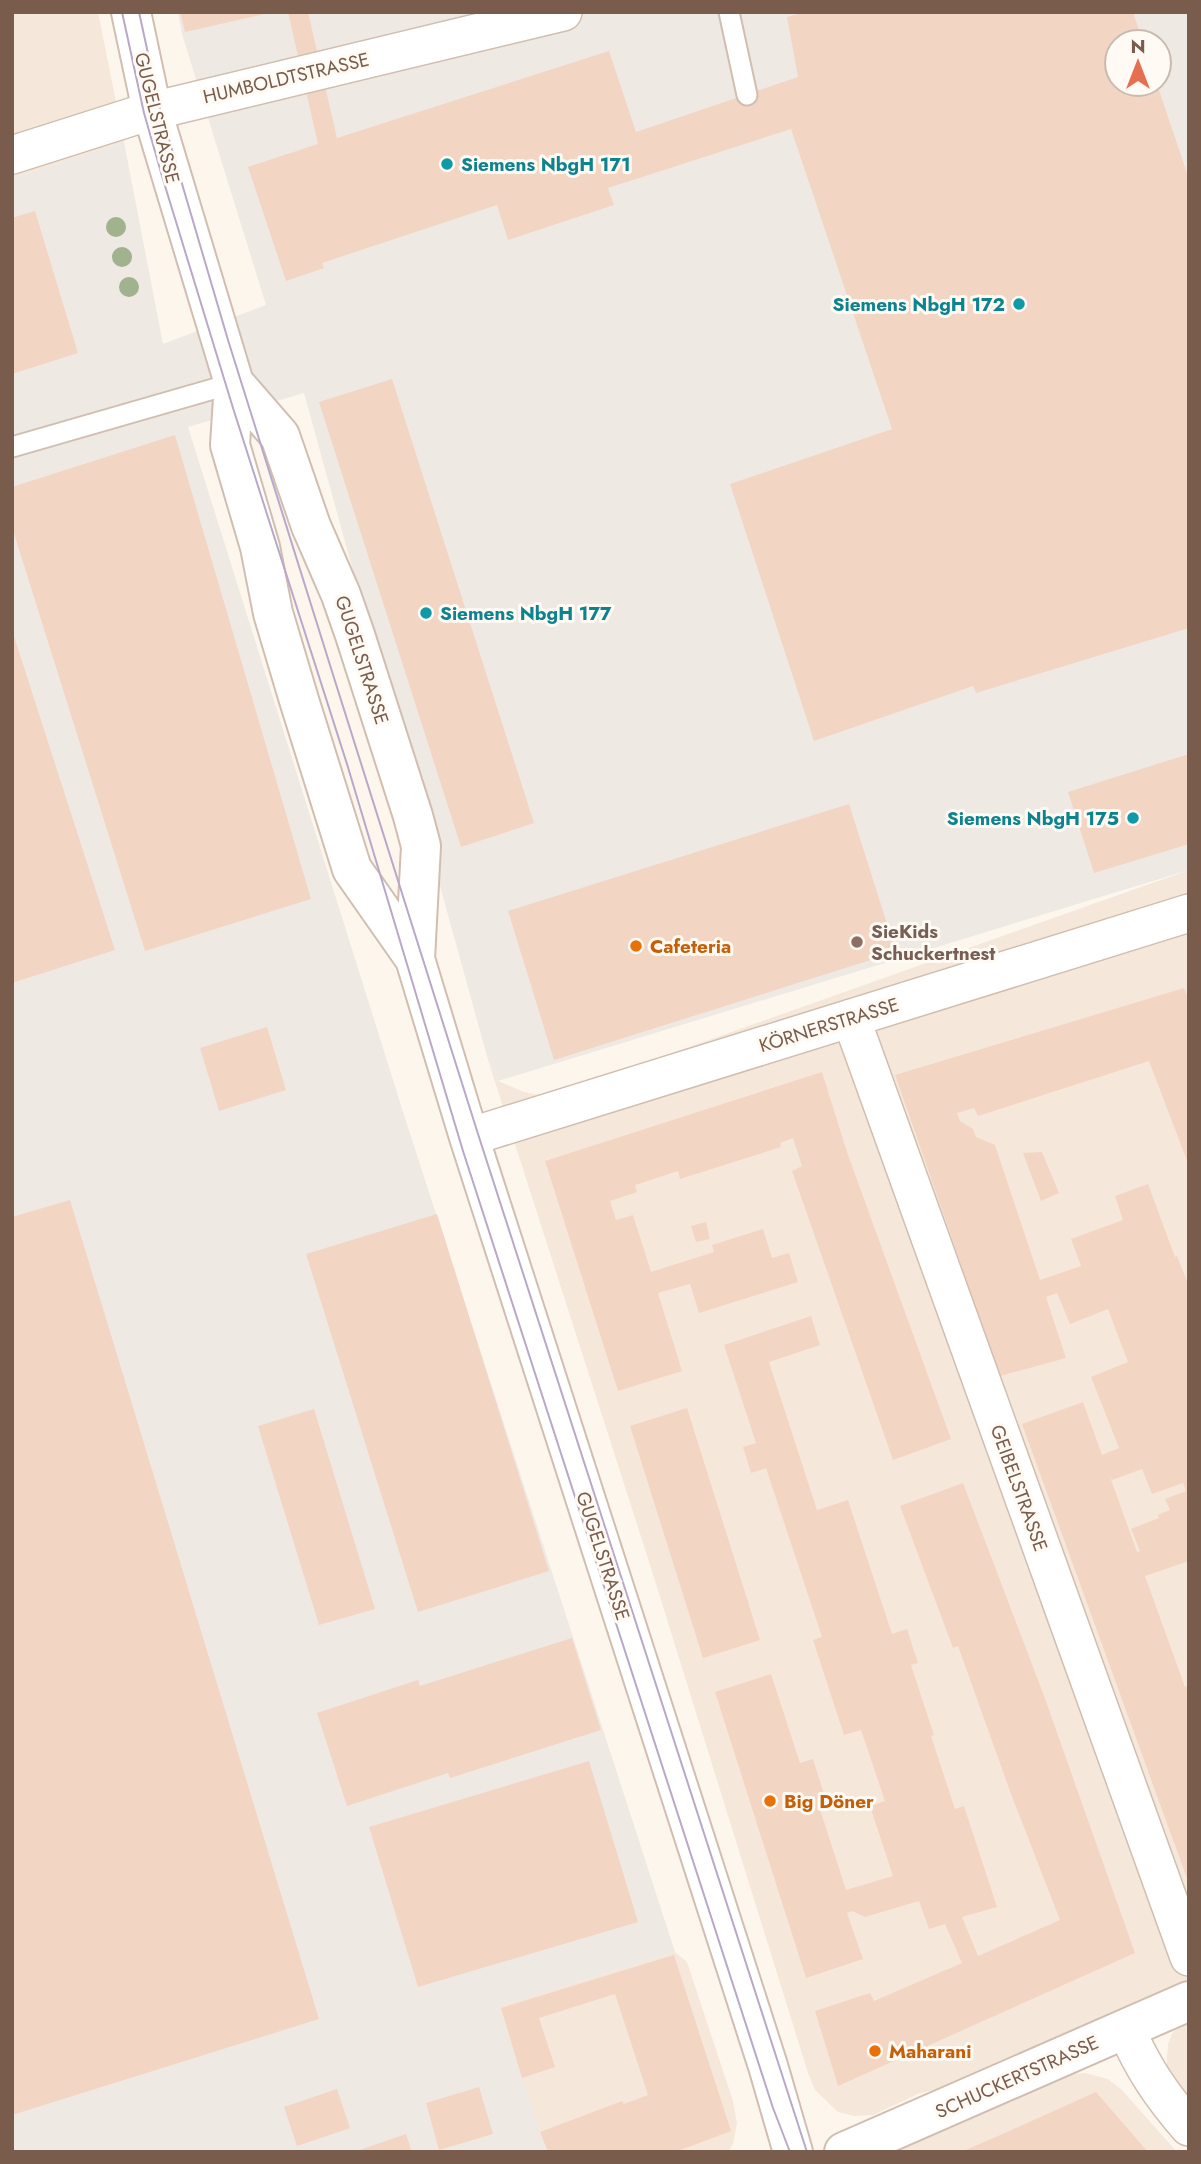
<svg xmlns="http://www.w3.org/2000/svg" width="1201" height="2164" font-family="Jost,sans-serif">
  <rect width="100%" height="100%" fill="#fdf6ec"/>
  <path fill="#f5e8da" d="M12,12h86l26,130 -112,36z
    M1189,870v1112l-224,100 -47,12 -45,21 -19,1 -16,-4 -23,-22 -7,-17 -157,-505 -163,-508 10,21 26,11 24,5z
    M675,1952l12,10 46,139 4,22 -4,21 -5,8h-181l-49,-146z
    M1189,2021v83l-22,-34v-13l1,-13 5,-12z
    M1085,2073l23,6 14,11 55,62h-284l179,-78z"/>
  <path fill="#efe9e4" fill-rule="evenodd" d="M178,12h1011v858l-691,211 -10,-21 -184,-667 -116,34 217,691 270,834 -176,54 48,146h-535v-1974l112,-36 39,202 103,-39 -84,-271zM1117,42h42v42h-42z"/>
  <path fill="#f3d5c3" fill-rule="evenodd" d="M180,12h89v1l-84,19z
    M288,12h20l29,126 272,-87 27,81 162,-55 -11,-60 19,-5h327l10,30h-26v42h40l32,95v449l-213,65 -3,-7 -159,55 -84,-257 162,-55 -101,-300 -183,59 6,17 -106,35 -11,-35 -175,58 2,5 -38,13 -38,-114 70,-23z
    M35,211l43,142 -66,21v-156z
    M392,379l142,444 -73,24 -142,-445z
    M175,435l136,464 -166,52 -133,-424v-40z
    M12,630l103,320 -103,33z
    M1189,754v90l-95,29 -26,-81z
    M849,804l47,148 -342,108 -46,-149z
    M1184,988l5,12v166l-40,-105 -171,55 -4,-8 -17,5 3,8 13,8 3,8 19,8 45,135 41,-14 -10,-27 52,-19 -8,-24 33,-12 27,73 2,-1 12,30v275l-44,15 40,111 4,-1v198l-167,-460 61,-22 19,53 17,-7 -28,-71 37,-15 -20,-53 -38,15 -13,-31 -11,4 20,61 -66,18 -105,-301zM1142,1469l10,25 31,-11 3,8 -21,8 5,11 -12,5 1,3 -28,11 9,22 -3,1 -28,-78 3,6z
    M267,1027l19,63 -67,21 -19,-63z
    M822,1072l25,80 104,287 -58,21 -101,-289 10,-5 -9,-28 -13,5 1,4 -101,32 -2,-8 -43,14 2,7 -27,9 6,19 17,-5 18,57 63,-20 -2,-7 51,-16 9,29 17,-5 9,29 -99,31 -9,-29 -32,9 24,78 -64,20 -73,-230z
    M1042,1152l17,41 -18,8 -18,-48z
    M70,1200l249,819 -307,96v-898z
    M437,1214l112,357 -131,41 -112,-358z
    M706,1222l4,17 -14,3 -5,-16z
    M811,1316l9,29 -51,17 48,148 31,-10 44,134 15,-5 11,34 -7,2 23,70 -3,1 24,73 9,-3 33,101 -35,10 16,39 82,-36 -49,-126 -53,-148 -5,2 -53,-142 63,-23 80,210 92,260 -297,133 -23,-75 55,-18 4,8 88,-38 -17,-39 -16,5 -10,-28 -54,16 -13,-6 -5,2 16,46 -57,19 -91,-286 56,-18 29,89 13,-4 12,38 -8,3 29,90 47,-14 -23,-70 15,-5 -24,-71 -17,5 -31,-95 9,-3 -56,-169 -15,5 -8,-26 13,-4 -32,-98z
    M687,1408l73,232 -57,18 -73,-232z
    M314,1409l61,200 -56,16 -61,-199z
    M572,1638l29,92 -151,48 -2,-5 -101,33 -30,-93 101,-33 2,6z
    M589,1761l49,161 -220,65 -49,-160z
    M674,1955l57,176 -56,21h-127l-8,-20 82,-31 2,3 24,-9 -33,-101 -76,24 16,49 -33,11 -21,-70z
    M479,2087l14,47 -54,16 -13,-47z
    M337,2089l13,39 -53,18 -13,-39z
    M1096,2092l52,60h-187l37,-16z
    M406,2134l6,18h-55v-1z"/>
  <g fill="none" stroke-linecap="round" stroke-linejoin="round">
    <g stroke="#d1beb0" stroke-width="23">
      <path id="service" d="M729,12l18,83
        M12,447l222,-64"/>
    </g>
    <g stroke="#d1beb0" stroke-width="40">
      <path id="minor" d="M12,155l132,-42 419,-101
        M851,1018l338,939
        M469,1137l720,-224
        M1126,2029c17,39 35,66 63,98"/>
    </g>
    <g stroke="#d1beb0" stroke-width="42">
      <path id="tertiary" d="M131,12l21,99 82,272 -4,62 30,102 13,66 26,87 53,169 63,90 54,178 299,929 25,86
        M234,383l46,53 31,90 30,69 14,40 58,181 8,30 -6,113
        M844,2152l345,-151"/>
    </g>
    <use href="#service" stroke="#fff" stroke-width="19"/>
    <use href="#minor" stroke="#fff" stroke-width="37"/>
    <use href="#tertiary" stroke="#fff" stroke-width="38"/>
    <path stroke="#b9a8c9" stroke-width="2" d="M122,12l22,101 18,63 71,232 114,356 116,387 310,957 17,44
      M139,12l21,97 68,231 107,341 143,453 329,1018"/>
  </g>
  <g fill="#a0b28e">
    <circle cx="116" cy="227" r="10"/>
    <circle cx="122" cy="257" r="10"/>
    <circle cx="129" cy="287" r="10"/>
  </g>
  <g fill="#0f9aa8" stroke="#fffaf3" stroke-width="2.5">
    <circle cx="447" cy="164" r="7"/>
    <circle cx="1019" cy="304" r="7"/>
    <circle cx="426" cy="613" r="7"/>
    <circle cx="1133" cy="818" r="7"/>
  </g>
  <circle fill="#8d6e63" stroke="#fffaf3" stroke-width="2.5" cx="857" cy="942" r="7"/>
  <g fill="#e8710a" stroke="#fffaf3" stroke-width="2.5">
    <circle cx="636" cy="946" r="7"/>
    <circle cx="770" cy="1801" r="7"/>
    <circle cx="875" cy="2051" r="7"/>
  </g>
  <g text-anchor="middle" dominant-baseline="central" stroke-width="6" stroke-linejoin="round" paint-order="stroke">
    <g font-size="19" fill="#7a5c4d" stroke="#fffaf3">
      <text transform="translate(286 78) rotate(-13)">HUMBOLDTSTRASSE</text>
      <text transform="translate(157 118) rotate(76)">GUGELSTRASSE</text>
      <text transform="translate(362 660) rotate(72)">GUGELSTRASSE</text>
      <text transform="translate(829 1025) rotate(-17)">KÖRNERSTRASSE</text>
      <text transform="translate(1019 1488) rotate(70)">GEIBELSTRASSE</text>
      <text transform="translate(603 1556) rotate(72)">GUGELSTRASSE</text>
      <text transform="translate(1017 2077) rotate(-24)">SCHUCKERTSTRASSE</text>
    </g>
    <g font-size="19" font-weight="bold" fill="#0d838f" stroke="#fffaf3" text-anchor="start">
      <text x="461" y="164">Siemens NbgH 171</text>
      <text x="1005" y="304" text-anchor="end">Siemens NbgH 172</text>
      <text x="440" y="613">Siemens NbgH 177</text>
      <text x="1119" y="818" text-anchor="end">Siemens NbgH 175</text>
    </g>
    <g font-size="19" font-weight="bold" fill="#785e54" stroke="#fffaf3" text-anchor="start">
      <text x="871" y="931">SieKids<tspan x="871" dy="22">Schuckertnest</tspan></text>
    </g>
    <g font-size="19" font-weight="bold" fill="#c56008" stroke="#fffaf3" text-anchor="start">
      <text x="650" y="946">Cafeteria</text>
      <text x="784" y="1801">Big Döner</text>
      <text x="889" y="2051">Maharani</text>
    </g>
  </g>
  <rect width="1201" height="2164" fill="none" stroke="#7a5c4d" stroke-width="28"/>
  <g transform="translate(1138 63)"><circle r="33" fill="#fffaf3" stroke="#cabbb1" stroke-width="2"/>
  <path d="M0-5L12 26L0 18L-12 26Z" fill="#e76f51"/>
  <text y="-10" font-size="19" font-weight="bold" text-anchor="middle" fill="#7a5c4d">N</text>
  </g>
</svg>
